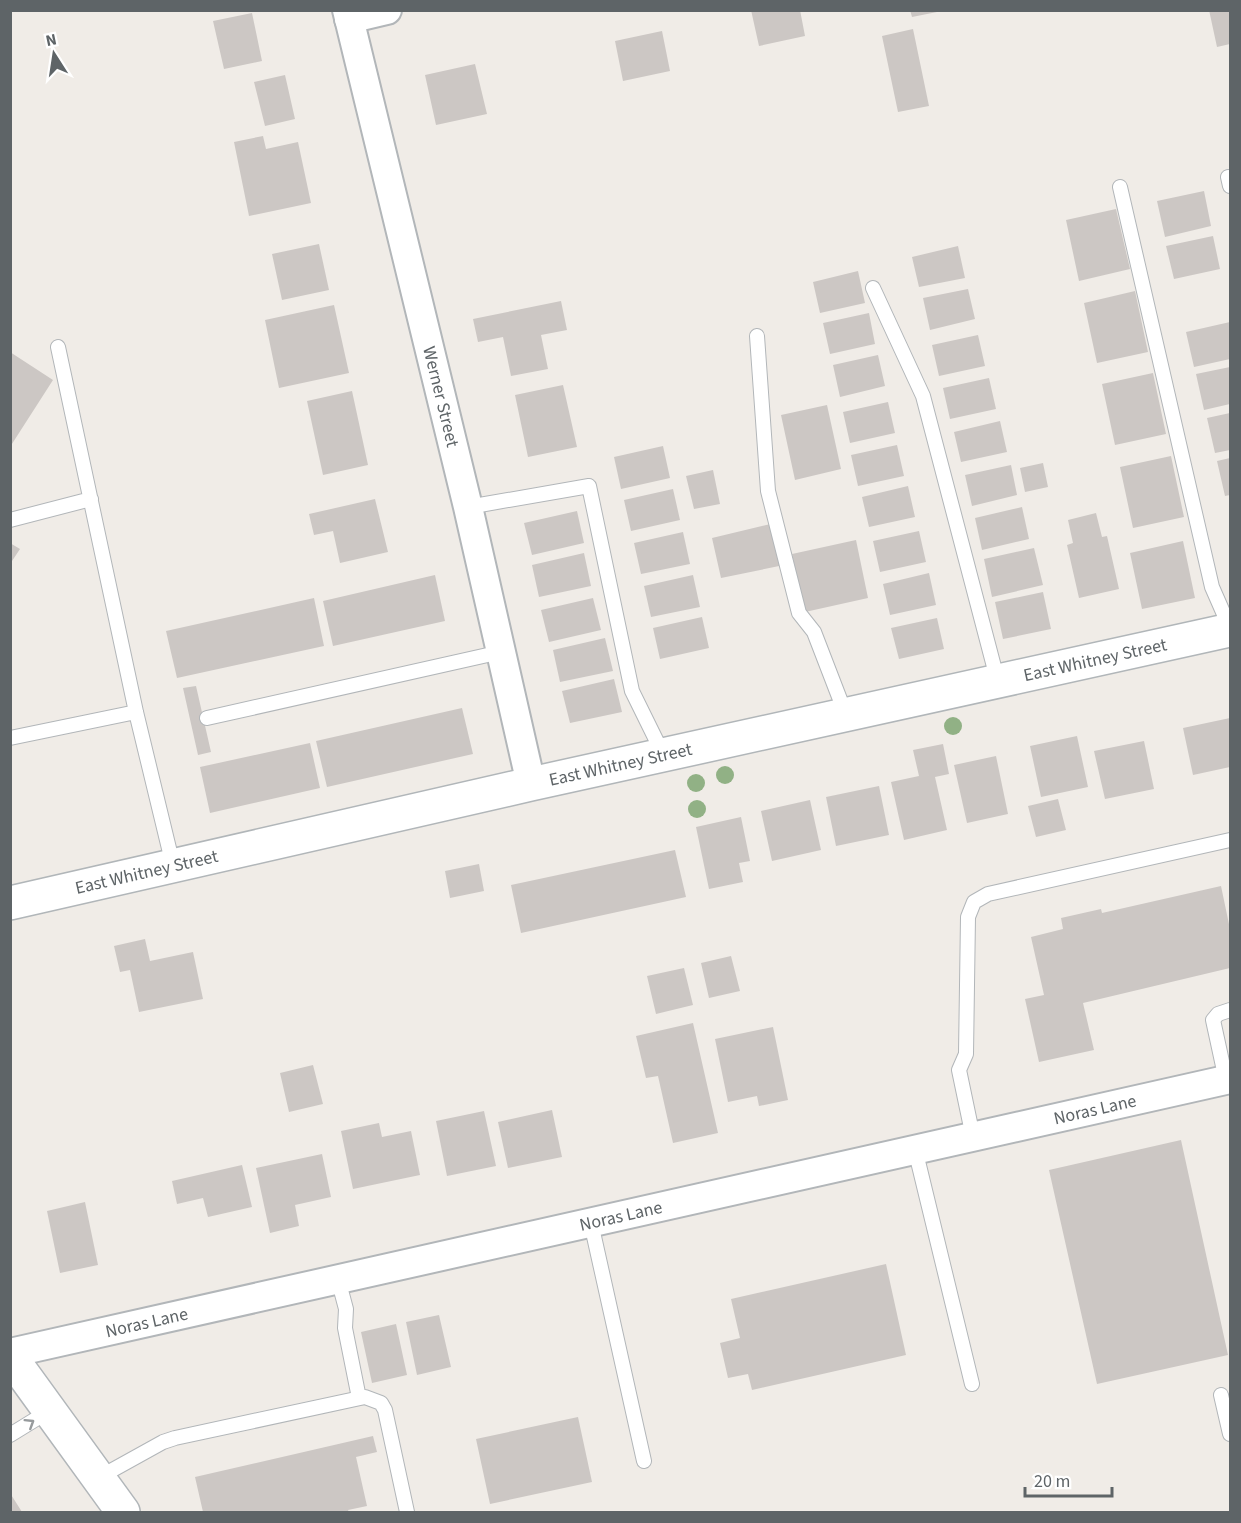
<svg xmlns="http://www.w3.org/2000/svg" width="1241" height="1523" font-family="'Source Sans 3',sans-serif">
  <rect width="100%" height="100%" fill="#f0ece7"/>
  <path fill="#ccc7c4" d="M751,10h49l5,26 -46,10z
    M910,10h27v2l-25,5z
    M1209,10h21v34l-13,3z
    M252,13l10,48 -38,8 -11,-48z
    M913,29l16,77 -31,6 -16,-76z
    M662,31l8,40 -47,10 -8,-40z
    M475,64l12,50 -51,11 -11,-50z
    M285,75l10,44 -30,7 -11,-44z
    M263,136l3,13 32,-7 13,61 -62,13 -15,-74z
    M1204,191l7,35 -46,11 -8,-36z
    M1116,209l14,60 -51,12 -13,-61z
    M1213,236l7,33 -46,10 -8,-33z
    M319,244l10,46 -47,10 -10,-46z
    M958,246l7,32 -46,9 -7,-30z
    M858,271l7,32 -45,10 -7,-31z
    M968,289l7,30 -45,11 -7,-32z
    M1135,291l13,61 -51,11 -13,-60z
    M561,301l6,29 -26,5 7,34 -37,7 -8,-39 -25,5 -5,-23z
    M334,305l15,68 -70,15 -14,-68z
    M869,313l6,31 -45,10 -7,-31z
    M1230,322v37l-36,8 -8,-35z
    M978,335l7,31 -46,10 -7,-31z
    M10,352l43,28 -43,67z
    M878,355l7,31 -45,11 -7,-32z
    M1230,367v37l-26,6 -8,-36z
    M1153,373l13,61 -51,11 -13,-61z
    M989,378l7,31 -46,10 -7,-31z
    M563,385l14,62 -49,10 -13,-62z
    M352,391l16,74 -45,10 -16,-74z
    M888,402l7,31 -45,10 -7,-31z
    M827,405l14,64 -46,11 -14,-65z
    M1230,413v37l-15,3 -8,-35z
    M1000,421l7,31 -46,10 -7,-30z
    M897,445l7,31 -46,10 -7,-31z
    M663,446l7,32 -49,11 -7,-32z
    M1171,456l13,61 -51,11 -13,-61z
    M1230,458v37l-5,1 -8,-35z
    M1043,463l5,24 -23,5 -5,-24z
    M1011,465l6,30 -45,11 -7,-31z
    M713,470l7,34 -26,5 -8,-33z
    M908,486l7,31 -46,10 -7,-30z
    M673,489l7,31 -49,11 -7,-31z
    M375,499l13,53 -48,11 -7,-32 -19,4 -5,-21z
    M1022,507l7,32 -47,11 -7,-32z
    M577,511l7,32 -52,12 -8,-32z
    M1096,513l6,24 5,-1 12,53 -40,9 -12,-53 6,-2 -5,-23z
    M775,523l9,42 -63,13 -9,-40z
    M919,531l7,31 -46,10 -7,-31z
    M683,532l7,32 -49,10 -7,-31z
    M856,540l12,58 -63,14 -13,-58z
    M1183,541l12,57 -53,11 -12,-56z
    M10,543l10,6 -10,15z
    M1034,548l9,37 -51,12 -8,-38z
    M584,553l7,33 -52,11 -7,-32z
    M929,573l7,32 -46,10 -7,-31z
    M435,575l10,46 -112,25 -10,-45z
    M693,575l7,32 -49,10 -7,-31z
    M1043,592l8,37 -48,10 -8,-37z
    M314,598l10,48 -147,32 -11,-47z
    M593,598l8,32 -52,12 -8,-32z
    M702,617l7,31 -49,11 -7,-31z
    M937,618l7,31 -45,10 -8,-31z
    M605,638l8,33 -53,11 -7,-32z
    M614,679l8,33 -52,11 -8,-32z
    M196,686l15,66 -13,3 -15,-67z
    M462,708l11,46 -146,33 -11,-46z
    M1230,718v49l-37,8 -10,-47z
    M1077,736l11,51 -47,10 -11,-51z
    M1144,741l10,48 -49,10 -11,-48z
    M310,743l10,45 -110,25 -10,-46z
    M943,744l6,30 -14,3 12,53 -43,10 -13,-58 28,-6 -6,-26z
    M996,756l12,58 -41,9 -13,-58z
    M879,786l10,49 -53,11 -10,-49z
    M1058,799l8,31 -30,7 -8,-31z
    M810,800l11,50 -49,11 -11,-50z
    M741,817l9,44 -11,2 4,19 -34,7 -13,-62z
    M675,850l11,47 -165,36 -10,-48z
    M479,864l5,27 -34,7 -5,-27z
    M1221,886l9,43v39l-147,35 11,47 -55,12 -14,-63 19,-4 -13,-58 32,-8 -2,-11 40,-9 1,4z
    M145,939l5,22 43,-9 10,47 -64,13 -9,-42 -10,2 -6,-26z
    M731,956l9,35 -31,7 -8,-35z
    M684,968l9,37 -37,9 -9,-38z
    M693,1023l25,110 -45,10 -15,-67 -12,2 -10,-42z
    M773,1027l15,73 -29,6 -2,-10 -29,6 -13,-63z
    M313,1065l10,39 -34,8 -9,-39z
    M552,1110l10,47 -54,11 -10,-46z
    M484,1111l12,55 -49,10 -11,-55z
    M379,1123l3,14 29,-6 9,44 -67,14 -12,-58z
    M1181,1140l47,215 -131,29 -48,-214z
    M322,1154l9,43 -36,8 4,21 -29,7 -14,-65z
    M242,1165l10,42 -44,10 -5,-19 -26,6 -5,-23z
    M85,1202l13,63 -38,8 -13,-62z
    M886,1264l20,91 -154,35 -4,-16 -20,4 -8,-35 20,-5 -9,-39z
    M439,1315l12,52 -34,8 -11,-53z
    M396,1324l11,51 -35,8 -11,-51z
    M578,1417l14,65 -102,22 -14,-65z
    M373,1436l4,16 -21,5 11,49 -19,4 1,2h-146l-8,-35z
    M10,1493l12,19h-12z"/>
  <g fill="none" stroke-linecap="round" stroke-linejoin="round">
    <g stroke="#b2b6b9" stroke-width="16">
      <path id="lane" d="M1228,177l2,9
        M1120,187l92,400 18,41
        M873,288l50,108 75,286
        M757,336l11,155 31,122 15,19 32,83
        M58,347l78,365 37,153
        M468,507l121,-21 43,205 32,65
        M10,520l81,-21
        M207,718l294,-66
        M10,738l126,-26
        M1226,1080l-13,-60 5,-6 12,-4
        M973,1137l-14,-67 7,-16 2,-137 6,-15 14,-8 242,-54
        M915,1149l57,235
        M591,1223l53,238
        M338,1279l8,30 -1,19 14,70
        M1221,1395l9,39
        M10,1435l39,-24
        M98,1478l65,-36 12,-4 190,-41 16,6 4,7 22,102"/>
    </g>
    <g stroke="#b2b6b9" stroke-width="32">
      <g id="street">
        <path id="s1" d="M347,10l121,497 63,277"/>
        <path d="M349,19l38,-9"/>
        <path id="s2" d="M10,1353l1220,-274"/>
      </g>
    </g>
    <g stroke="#b1b6b9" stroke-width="36">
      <g id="secondary">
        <path id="s3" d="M10,903l521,-119 699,-154"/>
        <path d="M10,1356l113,156"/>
      </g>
    </g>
    <use href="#lane" stroke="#fff" stroke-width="14"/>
    <use href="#street" stroke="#fff" stroke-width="28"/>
    <use href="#secondary" stroke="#fff" stroke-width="33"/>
  </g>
  <g fill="#91b185">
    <circle cx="953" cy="726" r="9"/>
    <circle cx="725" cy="775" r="9"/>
    <circle cx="696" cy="783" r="9"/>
    <circle cx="697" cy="809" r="9"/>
  </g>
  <defs><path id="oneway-chevron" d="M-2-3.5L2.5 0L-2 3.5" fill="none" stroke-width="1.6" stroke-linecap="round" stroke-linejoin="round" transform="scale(1.5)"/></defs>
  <use stroke="#969a9c" href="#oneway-chevron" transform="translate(30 1423) rotate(-32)"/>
  <g text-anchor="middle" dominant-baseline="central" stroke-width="4.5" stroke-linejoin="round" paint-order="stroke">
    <g font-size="18" fill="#5e6467" stroke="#fff">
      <text stroke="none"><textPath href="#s1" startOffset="398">Werner Street</textPath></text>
      <text stroke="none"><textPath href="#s3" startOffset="1112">East Whitney Street</textPath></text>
      <text stroke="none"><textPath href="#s3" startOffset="626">East Whitney Street</textPath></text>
      <text stroke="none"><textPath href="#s3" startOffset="140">East Whitney Street</textPath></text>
      <text stroke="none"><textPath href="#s2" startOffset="1112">Noras Lane</textPath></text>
      <text stroke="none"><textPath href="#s2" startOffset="626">Noras Lane</textPath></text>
      <text stroke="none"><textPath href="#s2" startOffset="140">Noras Lane</textPath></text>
    </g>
  </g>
  <rect width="1241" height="1523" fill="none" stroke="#5e6467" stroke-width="24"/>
  <g transform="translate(54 54) rotate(348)" stroke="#ffffff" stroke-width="4.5" paint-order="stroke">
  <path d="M0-4.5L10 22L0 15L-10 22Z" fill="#5e6467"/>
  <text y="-9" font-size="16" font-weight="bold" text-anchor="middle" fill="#5e6467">N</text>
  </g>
  <path d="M1025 1487v9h87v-9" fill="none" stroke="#5e6467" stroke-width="3"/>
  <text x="1034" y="1487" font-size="18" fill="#5e6467" stroke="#ffffff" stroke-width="4.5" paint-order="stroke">20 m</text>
</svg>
